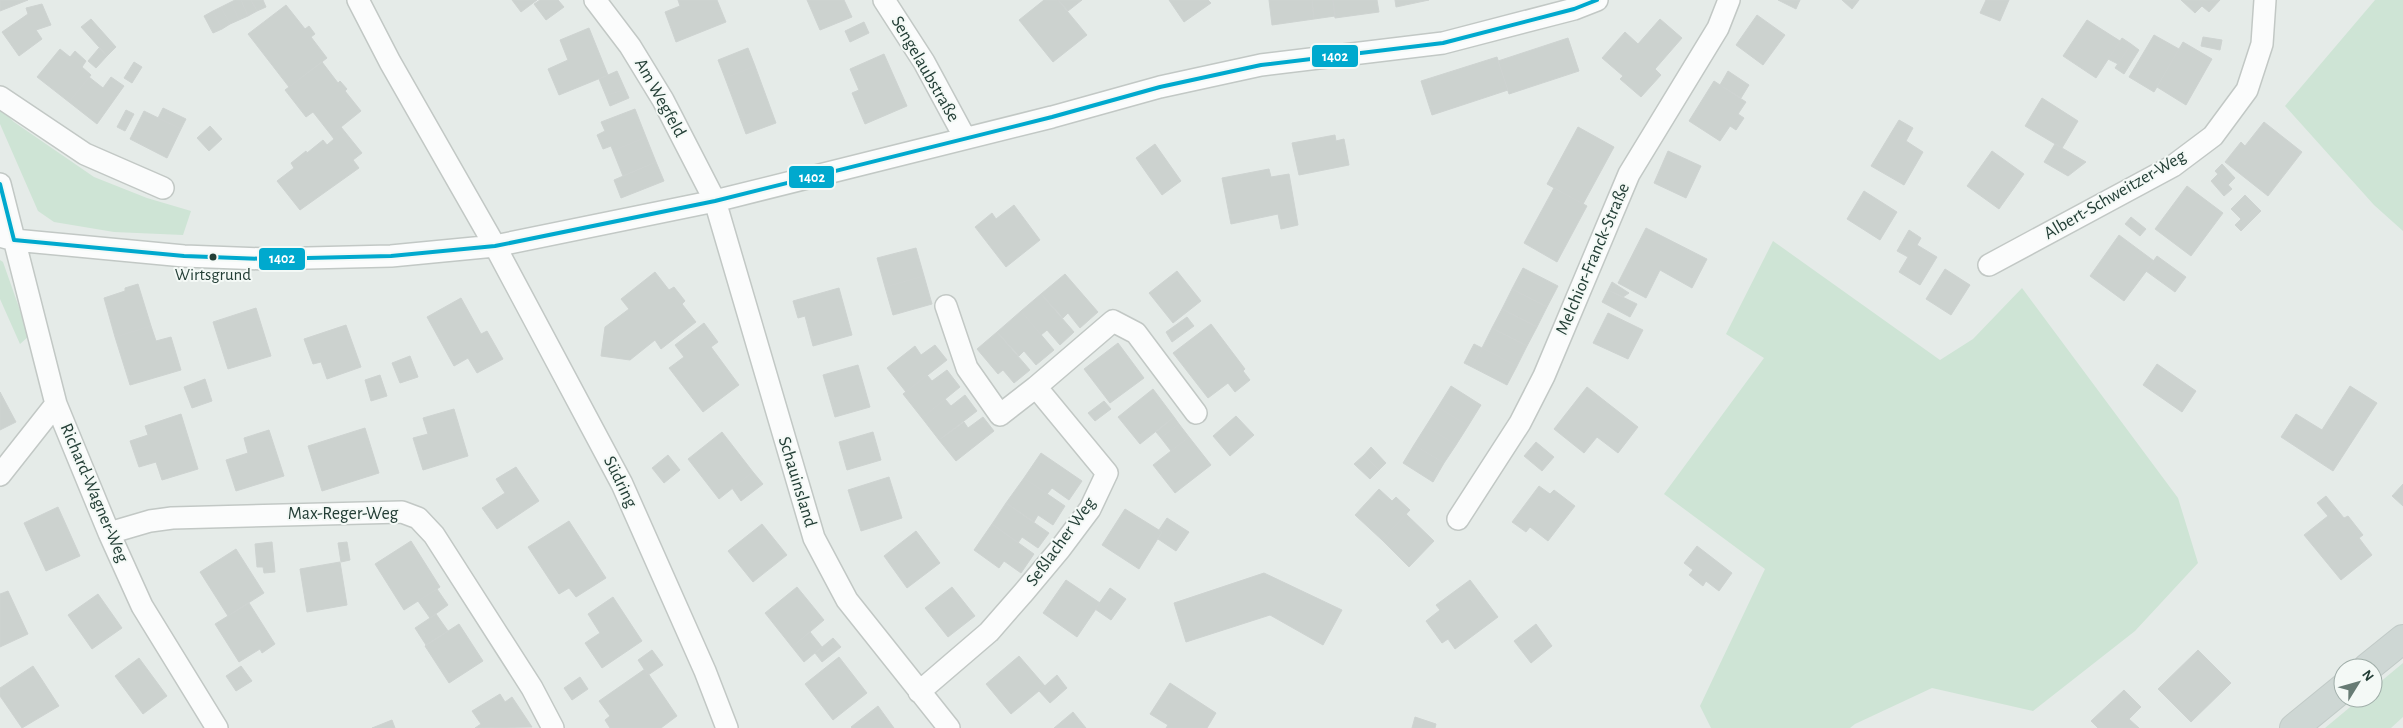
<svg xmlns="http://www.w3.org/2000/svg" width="2403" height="728" font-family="'Alegreya Sans',sans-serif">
  <rect width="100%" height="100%" fill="#e5ebe8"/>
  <path fill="#cee4d5" d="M2375,0h28v231l-29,-26 -89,-99z
    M0,108l14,14 80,55 53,21 44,13 -8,24 -69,-3 -60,-10 -16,-11 -38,-87z
    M1773,241l167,119 33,-21 49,-51 156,210 20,65 -63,68 -102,80 -101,-23 -77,36 -5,4h-139l-11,-22 65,-137 -101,-75 100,-136 -38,-24z
    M0,260l3,2 26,74 -9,8 -20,-45z
    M2403,663v54l-12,11h-66l36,-30h12v-10z"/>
  <path fill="#ccd2cf" stroke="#ced3d1" d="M0,0h28l-28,11z
    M235,0h6l7,16 -9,4 -8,-18z
    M241,0h10l6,11 -9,5z
    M251,0h12l3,7 -9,4z
    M512,0h25l-16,12z
    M540,0h18l6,7 -18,13 -12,-16z
    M678,0h39l9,22 -50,20 -11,-30 15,-6z
    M807,0h37l8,17 -32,13z
    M1044,0h14l29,35 -34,27 -34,-42z
    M1058,0h24l-14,11z
    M1169,0h39l3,3 -27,19z
    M1269,0h43l2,19 -42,6z
    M1312,0h21l2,16 -21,3z
    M1333,0h44l2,12 -44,6z
    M1395,0h34l-33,7z
    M1778,0h22l-4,9z
    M1842,0h17l-7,9z
    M1986,0h23l-9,21 -20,-8z
    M2181,0h39l-11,12 -7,-6 -7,7z
    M231,2l8,18 -9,4 -9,-17z
    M42,4l9,21 -15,5 6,9 -23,17 -17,-24 26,-18 -2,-6z
    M286,5l19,24 4,-3 6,8 -4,3 16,21 -38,29 -41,-53z
    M221,7l9,17 -8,5 -9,-18z
    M213,11l9,18 -9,4 -9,-17z
    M1757,15l28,20 -22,30 -27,-20z
    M91,19l25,28 -9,9 -26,-29z
    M1660,19l22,19 -27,31 6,6 -20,22 -21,-18 3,-3 -21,-18 23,-26 13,12z
    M2087,20l33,21 -24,37 -33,-22z
    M864,22l5,11 -19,9 -5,-11z
    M589,28l19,47 -49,20 -11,-26 20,-9 -8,-20z
    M2154,35l25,14 -25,43 -25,-15z
    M2203,37l19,3 -2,10 -19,-4z
    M1568,38l11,33 -70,23 -11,-33z
    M2122,38l9,6 -13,20 -10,-5z
    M2183,42l29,17 -26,46 -29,-18z
    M2131,44l8,6 -15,24 -9,-6z
    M99,48l8,8 -11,12 -8,-7z
    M748,48l7,18 -30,12 -7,-18z
    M60,49l10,8 5,-6 11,10 -4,6 9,8 -22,27 -32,-25z
    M884,54l23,52 -42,18 -13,-31 7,-3 -9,-21z
    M1497,57l11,33 -76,25 -11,-34z
    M134,62l8,5 -10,16 -8,-5z
    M322,62l16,21 2,-2 7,8 -2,2 16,20 -30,24 -18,-23 -7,5 -21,-27z
    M755,66l21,57 -30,11 -21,-56z
    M617,71l8,18 -19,7 -7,-17z
    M1728,71l21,14 -8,13 -21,-13z
    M89,77l14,11 8,-11 13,9 -27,38 -28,-22z
    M1714,81l32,21 -8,12 6,4 -8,12 -6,-4 -10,15 -31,-20z
    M625,89l4,9 -19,8 -4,-10z
    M2042,98l36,23 -16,27 -37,-22z
    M163,108l23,11 -5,10 -23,-11z
    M635,109l11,28 -33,14 -2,-5 -8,3 -6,-14 8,-4 -4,-9z
    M126,110l8,4 -9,17 -8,-4z
    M144,111l37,18 -14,29 -37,-19z
    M1899,120l14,8 -7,13 17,11 -19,33 -33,-19z
    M2264,122l38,30 -34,44 -43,-34 16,-20 4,4z
    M210,126l12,13 -13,12 -12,-13z
    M341,127l21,26 -9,7 6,8 -59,42 -23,-29 17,-13 -3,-5 15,-12 1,2 16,-13 4,5 7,-6 -3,-4z
    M1578,127l36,20 -31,57 -36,-20z
    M1335,135l1,6 8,-2 5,26 -50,10 -7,-32z
    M646,137l10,25 -33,14 -10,-25z
    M1155,144l26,37 -19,14 -26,-37z
    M2055,144l7,4 24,14 -18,14 -24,-14z
    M1668,151l33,15 -15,32 -32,-15z
    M1992,151l32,23 -25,35 -32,-23z
    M656,162l8,19 -43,17 -7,-18z
    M2222,164l13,14 -7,7 -13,-14z
    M1269,169l2,8 18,-3 9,51 -17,4 -3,-15 -47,10 -9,-46z
    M2218,174l14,15 -8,7 -13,-15z
    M2187,186l36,27 -32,43 -36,-27z
    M1554,188l33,18 -30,56 -33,-19z
    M1864,191l33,21 -17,28 -33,-21z
    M2245,195l16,16 -20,20 -6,-6 6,-6 -10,-10z
    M1014,205l26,35 -34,27 -31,-40 17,-14 4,6z
    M2131,217l15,12 -6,7 -15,-12z
    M1646,228l61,31 -15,29 -32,-18 -14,28 -28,-15z
    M1909,230l12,8 -4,7 20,12 -17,28 -21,-13 9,-15 -11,-6z
    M2119,235l35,26 -30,40 -34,-25z
    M916,248l8,28 -39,11 -8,-29z
    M2157,256l29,21 -11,15 -29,-21z
    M1523,268l35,18 -11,21 -35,-18z
    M1945,269l25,16 -19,30 -25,-16z
    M1177,271l24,30 -28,22 -24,-30z
    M655,272l14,18 5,-3 11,14 -3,3 14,18 -35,27 -6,-9 -25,20 -29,-4 4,-29 24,-18 -8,-10z
    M1065,274l33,38 -18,16 -12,-15 -5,5 -22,-24z
    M924,276l8,28 -39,11 -8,-28z
    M1612,282l17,11 -6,4 -15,-7z
    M138,284l13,42 -36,11 -11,-39 21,-7v-3z
    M839,288l13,47 -39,11 -8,-30 -7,2 -5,-17z
    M1512,289l35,18 -10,20 -35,-18z
    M1608,290l29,14 -7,13 -28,-15z
    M1041,294l33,38 -14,13 -13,-15 -6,5 -20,-24z
    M461,298l20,36 6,-3 16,28 -26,14 -9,-15 -14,8 -27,-49z
    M256,308l15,48 -43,13 -15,-47z
    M1502,309l35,18 -10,19 -35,-18z
    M1021,311l33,39 -18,15 -12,-14 -5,5 -22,-24z
    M1608,313l35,17 -15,29 -35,-16z
    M1187,317l7,9 -22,16 -6,-10z
    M704,323l14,19 -7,5 28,38 -36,27 -34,-44 15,-11 -9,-12z
    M1211,324l34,45 -2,2 7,9 -15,12 -7,-9 -20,15 -35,-45z
    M346,325l15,42 -34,12 -6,-17 -8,2 -9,-25z
    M151,326l5,15 15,-4 10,33 -51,15 -15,-48z
    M1492,328l35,18 -10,20 -35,-18z
    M997,332l33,38 -16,13 -11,-13 -5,4 -21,-25z
    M1118,343l26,35 -34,25 -26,-34z
    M1474,344l8,4 -10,19 -8,-4z
    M935,345l12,15 -41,32 -19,-24 28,-22 6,9z
    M1482,348l35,18 -10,19 -35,-18z
    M410,356l8,21 -18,6 -8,-20z
    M2157,364l39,27 -14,21 -39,-27z
    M858,365l12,42 -35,10 -12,-42z
    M947,370l13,17 -38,31 -19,-24 24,-19 5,6z
    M380,375l7,21 -16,5 -6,-21z
    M205,379l7,22 -20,7 -8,-21z
    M1451,386l30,19 -13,21 -30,-19z
    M2350,386l27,17 -44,68 -52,-34 15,-23 26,16z
    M1587,387l51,40 -20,26 -21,-16 -13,16 -30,-24z
    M1153,389l21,28 -34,27 -22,-27z
    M0,392l16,30 -16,8z
    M965,395l12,16 -38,29 -17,-22 23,-19 6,7z
    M1104,401l7,8 -16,12 -7,-8z
    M1438,407l30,19 -12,19 -30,-19z
    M454,409l14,47 -45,14 -10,-32 15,-4 -5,-16z
    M181,414l17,55 -36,11 -6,-18 -17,5 -9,-26 18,-6 -3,-9z
    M1236,416l18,19 -24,21 -17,-20z
    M983,417l11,14 -38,30 -17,-21 25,-18 4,6z
    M1174,417l5,7 -18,14 -5,-6z
    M1179,424l10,13 -18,14 -10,-13z
    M1426,426l30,19 -12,18 -30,-18z
    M365,428l14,45 -57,18 -14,-45z
    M269,430l15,46 -48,15 -10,-31 22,-7 -4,-15z
    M722,432l31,40 -34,27 -31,-40z
    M873,432l8,28 -34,10 -8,-28z
    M1189,437l22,28 -36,28 -22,-28z
    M1536,442l18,15 -6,7 -18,-15z
    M1414,445l30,18 -11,19 -30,-19z
    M1371,447l15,16 -7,7 -15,-15z
    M1530,449l18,15 -6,7 -18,-15z
    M1041,453l41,28 -13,19 -17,-12 -5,6 -23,-16z
    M668,455l12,15 -16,13 -12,-15z
    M1364,455l15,15 -9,9 -16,-15z
    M516,467l23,34 -42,28 -15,-21 23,-15 -9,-14z
    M753,472l10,12 -22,17 -9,-13z
    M889,477l13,41 -41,13 -13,-41z
    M1024,478l41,28 -12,19 -15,-10 -4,7 -28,-19z
    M2403,484v22l-11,-10z
    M1539,486l11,8 4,-4 21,16 -27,35 -18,-14 -4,5 -14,-10z
    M1379,489l13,12 4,-4 14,13 -28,30 -27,-25z
    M2326,496l18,22 4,-2 15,19 -4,3 13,17 -31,25 -37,-45 24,-19 -11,-13z
    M1006,503l43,30 -11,15 -16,-11 -4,6 -26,-19z
    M58,507l22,49 -34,15 -22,-48z
    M1125,509l37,23 -23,37 -37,-24z
    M1406,514l28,27 -25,26 -27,-27z
    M1167,518l22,14 -13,19 -18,-12 4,-7 -3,-2z
    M569,521l37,57 -30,19 -7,-9 -10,6 -31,-47z
    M762,524l25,31 -34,27 -25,-31z
    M992,524l42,30 -13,19 -17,-12 -5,7 -25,-18z
    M916,531l24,32 -33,25 -23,-32z
    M411,541l29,46 -36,23 -29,-46z
    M272,542l3,30 -11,1 -1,-6h-6l-2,-23z
    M347,542l3,18 -9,2 -3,-19z
    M1697,546l35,27 -13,18 -13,-10 -3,5 -14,-11 4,-5 -9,-7z
    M236,549l28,44 -36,23 -28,-44z
    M340,562l7,43 -40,7 -7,-43z
    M1264,573l78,37 -19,35 -53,-30 -84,27 -12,-39z
    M1066,580l34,23 -23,34 -34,-24z
    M1470,580l28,37 -43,32 -7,-10 -6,4 -16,-22 14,-11 -4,-5z
    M797,587l27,33 -32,27 -27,-34z
    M952,587l23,29 -27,21 -23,-29z
    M1110,588l16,11 -15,21 -16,-11z
    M437,589l11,16 -18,13 -12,-17z
    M8,591l20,43 -28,13v-53z
    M98,594l24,34 -30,21 -24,-34z
    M613,597l29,44 -40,27 -17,-25 15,-10 -12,-19z
    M249,603l26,41 -13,9 -2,-4 -21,13 -24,-38z
    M436,614l12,17 -22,14 -11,-17z
    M459,624l24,37 -34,22 -24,-37z
    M1536,624l16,22 -21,17 -17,-22z
    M810,632l12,15 -18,15 -12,-15z
    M833,638l8,9 -19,15 -7,-9z
    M652,650l11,15 -15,10 -10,-15z
    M2198,650l33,33 -40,39 -33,-33z
    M1019,656l26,30 -34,28 -25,-30z
    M839,657l28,36 -34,27 -28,-36z
    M139,658l28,38 -24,18 -28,-38z
    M33,666l26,40 -37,22 -22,-32v-8z
    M241,666l11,15 -16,10 -10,-15z
    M645,669l32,47 -16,12h-51l-5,-8 5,-4 -11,-15z
    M1057,675l10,13 -17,15 -11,-12z
    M580,677l8,12 -16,11 -8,-12z
    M1170,683l46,30 -9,15h-41l2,-3 -18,-11z
    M2124,690l17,17 -12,12 10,9h-41l-7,-7z
    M500,694l5,8 7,-5 20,30 -57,1 6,-4 -9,-13z
    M878,706l16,22h-42l-1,-1z
    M1073,712l13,16h-32z
    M1415,717l21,7 -1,4h-23z
    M392,720l3,8h-23z"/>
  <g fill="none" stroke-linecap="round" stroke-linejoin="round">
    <g stroke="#c2c8c5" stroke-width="24">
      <path id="street" d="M358,0l32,62 105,184 127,238 83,187 22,57
        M595,0l35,46 33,54 52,101 99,337 33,62 102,128
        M884,0l40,62 41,76
        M0,97l85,57 78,34
        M0,184l56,220 53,129 33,73 75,122
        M0,236l14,4 170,16 82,3 125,-3 104,-10 220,-45 337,-84 108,-30 101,-22 182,-22 131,-34 23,-9
        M1989,265l184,-99 40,-30 34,-46 15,-46 3,-44
        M946,306l21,62 33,47 36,-28
        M0,475l56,-71
        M1458,519l62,-96 24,-47 85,-202 89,-146 11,-28
        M109,533l41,-12 22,-3 230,-6 16,6 16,17 98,153 21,40
        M919,692l70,-60 35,-40 36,-43 30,-40 17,-36 -71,-86 77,-66 23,12 60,80"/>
    </g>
    <g stroke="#c1cac7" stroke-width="30">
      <path id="primary" d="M2367,668l36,-29
        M2294,728l49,-40"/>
    </g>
    <use href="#street" stroke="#fbfcfc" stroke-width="21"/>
    <use href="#primary" stroke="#ced7d4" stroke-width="28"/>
    <g stroke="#f4f9f6" stroke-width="8">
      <path id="bus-1" d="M0,184l14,56
        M14,240l170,16 82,3 125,-3 104,-10 220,-45 337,-84 108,-30 101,-22 182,-22 131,-34 23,-9"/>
    </g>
    <use href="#bus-1" stroke="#00a9ce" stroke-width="4"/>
  </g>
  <circle fill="#233e36" stroke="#f4f9f6" stroke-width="2" cx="213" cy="257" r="4.5"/>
  <g text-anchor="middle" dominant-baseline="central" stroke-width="4" stroke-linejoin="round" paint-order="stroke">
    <g font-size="17" fill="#233e36" stroke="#f4f9f6">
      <text x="213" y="274">Wirtsgrund</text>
    </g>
    <g font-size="18" fill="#233e36" stroke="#f4f9f6">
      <text transform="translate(925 69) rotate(60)">Sengelaubstraße</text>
      <text transform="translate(660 98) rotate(61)">Am Wegfeld</text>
      <text transform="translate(2115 195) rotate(-30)">Albert-Schweitzer-Weg</text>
      <text transform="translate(1593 259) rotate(-67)">Melchior-Franck-Straße</text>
      <text transform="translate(620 482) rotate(64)">Südring</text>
      <text transform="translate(797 482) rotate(73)">Schauinsland</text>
      <text transform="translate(94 493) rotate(67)">Richard-Wagner-Weg</text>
      <text x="343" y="514">Max-Reger-Weg</text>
      <text transform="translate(1061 542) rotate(-54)">Seßlacher Weg</text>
    </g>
  </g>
  <g stroke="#f4f9f6" stroke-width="2">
    <rect x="1311" y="44" width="48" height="24" rx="5" fill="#00a9ce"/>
    <rect x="788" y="165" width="47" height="24" rx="5" fill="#00a9ce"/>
    <rect x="258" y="247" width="48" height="24" rx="5" fill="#00a9ce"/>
  </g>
  <g font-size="14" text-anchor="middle" font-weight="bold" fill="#fff">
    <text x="1335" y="61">1402</text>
    <text x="812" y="182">1402</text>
    <text x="282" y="263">1402</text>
  </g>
  <g transform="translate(2358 683) rotate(53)"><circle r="24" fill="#f4f9f6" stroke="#a0aea9"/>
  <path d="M0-4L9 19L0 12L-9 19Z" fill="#677b74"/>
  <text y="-8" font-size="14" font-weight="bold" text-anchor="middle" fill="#233e36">N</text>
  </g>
</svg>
